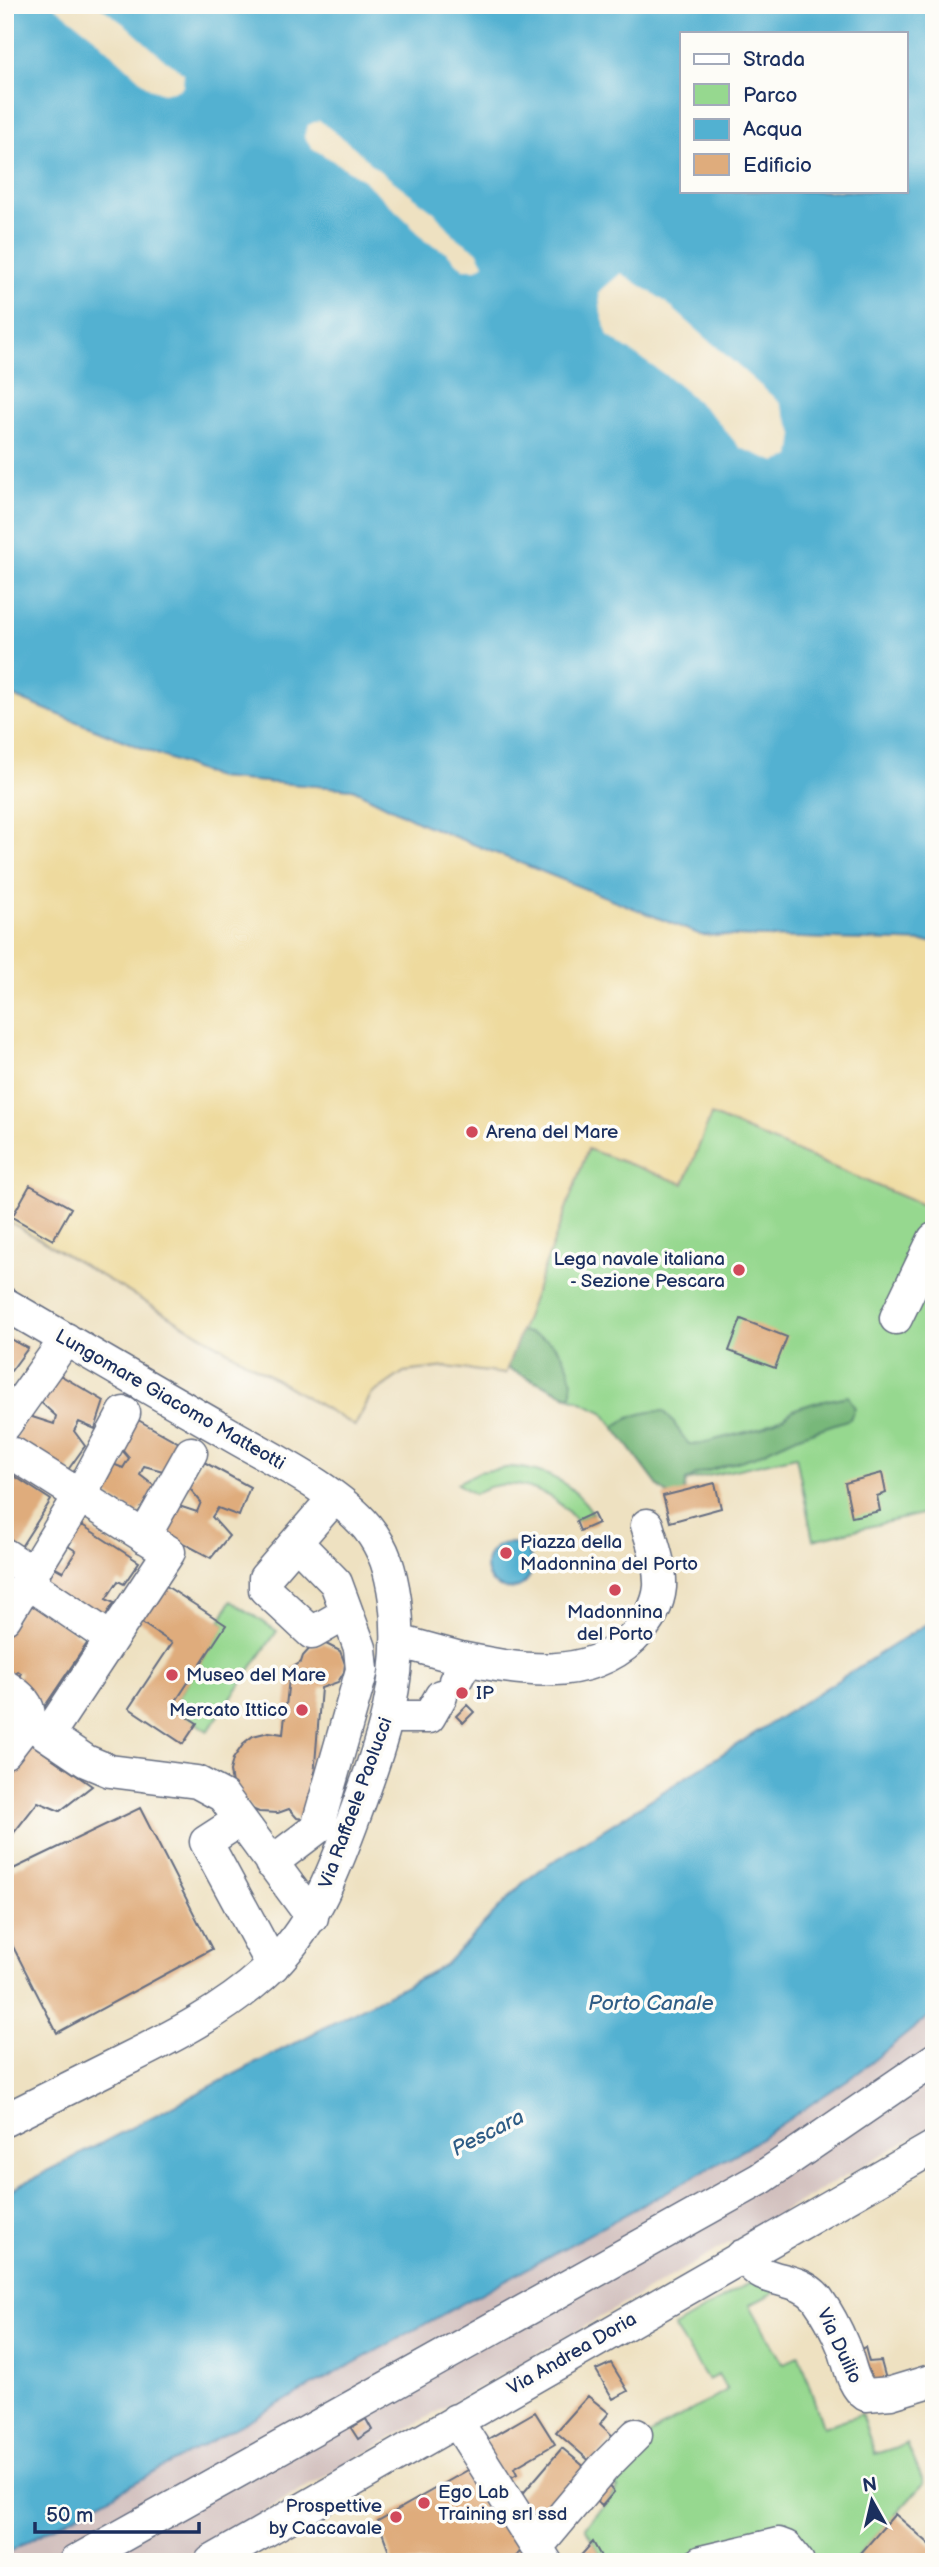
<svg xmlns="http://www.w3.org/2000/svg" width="939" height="2567" font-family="'Balsamiq Sans',sans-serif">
  <rect width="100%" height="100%" fill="#fdfcf7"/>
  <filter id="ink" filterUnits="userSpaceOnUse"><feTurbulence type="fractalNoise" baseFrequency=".0143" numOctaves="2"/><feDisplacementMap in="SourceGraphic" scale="14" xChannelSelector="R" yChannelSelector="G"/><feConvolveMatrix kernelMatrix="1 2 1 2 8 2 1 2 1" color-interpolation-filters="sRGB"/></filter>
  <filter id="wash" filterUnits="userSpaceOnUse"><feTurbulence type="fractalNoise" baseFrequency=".00686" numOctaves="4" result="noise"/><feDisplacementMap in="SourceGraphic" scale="28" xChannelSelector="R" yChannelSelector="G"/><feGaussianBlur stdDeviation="1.57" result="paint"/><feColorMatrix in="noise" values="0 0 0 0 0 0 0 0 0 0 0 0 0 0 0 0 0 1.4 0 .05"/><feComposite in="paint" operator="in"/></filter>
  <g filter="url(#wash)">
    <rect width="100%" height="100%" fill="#eee1c1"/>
    <path fill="#d1bfbd" d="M934,2012v113l-758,437h-171v-8l738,-404 116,-78z"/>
    <path fill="#96d88f" stroke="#588476" stroke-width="2" d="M711,1115l223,95v301l-121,29 -17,-84 -137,31 -56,-75 -96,-44 81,-219 96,34z
      M513,1467c35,3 60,17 80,46l-17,8c-23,-31 -67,-48 -102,-27l-17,-11 22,-11z
      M231,1601l46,30 -69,100 -36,-24 53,-82 -5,-4z
      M752,2281l29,8 -31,16 33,59 16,-9 24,72 38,-13 14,40 32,-10 17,39 -71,79h-47l-34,-27 -99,27h-69l-19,-35 33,-39 -12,-13 30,-33 91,-52 -9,-15 -10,5 -34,-53z"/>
    <path fill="#78b87a" stroke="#4a746c" stroke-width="2" d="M521,1331c11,3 24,6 32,13 15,13 22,36 18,53l-64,-29z
      M848,1396l7,12 -5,11 -51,17 -46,21 -55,17 -12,7 -4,20 -5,1 -18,-15 -45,-60c15,-11 30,-16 49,-16 11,9 16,22 26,33h9l64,-16 22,-11 11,-8 19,-6z"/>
    <path fill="#eeda9e" stroke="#84847e" stroke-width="2" d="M5,693l212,85 136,11 70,35 278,111 233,7v268l-223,-95 -27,69 -96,-35 -83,225 -59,-7 -42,5 -33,23 -16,31 -350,-207z"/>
    <path fill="#52b1d1" stroke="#367098" stroke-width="2" fill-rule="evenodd" d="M5,5h929v937l-233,-7 -278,-111 -70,-35 -136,-11 -212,-85zM682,33h224v158h-224z
      M486 1566a23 23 0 1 1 46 0a23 23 0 1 1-46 0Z
      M934,1619v393l-75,60 -116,78 -738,404v-361l440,-228 77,-81 18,-14z"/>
    <path fill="#eee1c1" d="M53,5h45l30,22 32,29 24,17 -1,13 -5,4 -15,3 -14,-5 -55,-51z
      M319,120l36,28 17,17 62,47 23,26 20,13 7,13 -7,5h-13l-18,-17 -21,-11 -15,-17 -48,-45 -50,-31 -8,-12 4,-11z
      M621,273l42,27 116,102 15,32 -3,22 -15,6 -36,-14 -24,-29 -39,-36 -69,-47 -7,-23 -2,-21z"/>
    <g id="blocks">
      <path fill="#dfac7c" d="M30,1185l41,23 -18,32 -41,-23z
        M741,1319l46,18 -12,31 -46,-17z
        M5,1336l23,12 -17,23 -6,2z
        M60,1375l44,26 -9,28 -16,-7 -5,9 11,15 -20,28 -52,-30 13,-29 28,9 2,-8 -19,-17z
        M131,1416l48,27 -12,29 -23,-6 -4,9 17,13 -20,26 -42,-28 8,-26 20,8 6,-10 -13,-15z
        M204,1462l46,25 -11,29 -21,-8 -6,9 17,19 -18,22 -47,-25 9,-29 24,8 4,-10 -15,-18z
        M5,1470l46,30 -32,50 -14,-8z
        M882,1473l4,20 -9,3 3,15 -28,6 -7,-34z
        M715,1483l6,25 -51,14 -7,-26z
        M593,1513l5,10 -18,8 -4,-10z
        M82,1525l57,37 -15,22 -6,-3 -12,18 8,4 -14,21 -59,-38 13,-19 9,5 13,-21 -8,-5z
        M163,1584l63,41 -54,82 25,16 -14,21 -54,-36 43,-65 -33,-22z
        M28,1601l60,41 -43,64 -31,-21 7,-12 -3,-2 -8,11 -5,-3v-45z
        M324,1643l16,8 5,13 -1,8 -6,10 -17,6 -10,127 -6,4 -8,-1 -8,-9 -11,4 -19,-1 -7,-3 -20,-25 -2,-13 3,-12 12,-17 8,-6 16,-4 14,2 7,-65 11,-7 2,-6 9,-10z
        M467,1705l7,7 -11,11 -7,-7z
        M24,1739l68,47 -32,25 -22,-9 -33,42v-80z
        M140,1808l72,141 -155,84 -52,-102v-58z
        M865,2347l4,15 12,-1 7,26 -18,2 -9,-40z
        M611,2363l17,28 -15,8 -17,-29z
        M588,2396l21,17 -9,11 14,13 -22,26 -36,-31z
        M535,2412l20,32 -41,24 3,6 -12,7 -24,-38z
        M366,2419l6,11 -14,9 -7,-11z
        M562,2448l25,21 -41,61 -14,-16 1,-3 -14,-13z
        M475,2466l50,82 -17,14h-115l-15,-41z
        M603,2480l11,12 -12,14 -13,-11z
        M895,2514l39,34v14h-81z
        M593,2542l11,20h-29z"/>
    </g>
  </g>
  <g filter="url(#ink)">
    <use href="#blocks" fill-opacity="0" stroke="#656d81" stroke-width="2"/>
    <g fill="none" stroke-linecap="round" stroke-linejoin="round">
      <g stroke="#656d81" stroke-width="35">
        <path id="minor" d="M5,1304c74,43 147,86 221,128 44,26 108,56 141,95 18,22 24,45 28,73 10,75 -13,143 -39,212 -22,60 -44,119 -92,162 -41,37 -90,62 -139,86 -40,20 -80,40 -120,60
          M896,1318l38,-79
          M5,1425l61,-86
          M14,1454l155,98 -121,183
          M144,1537l47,-84
          M296,1542l40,41 11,30 -35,20 -47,-44v-11l69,-80
          M5,1555l29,19
          M28,1583l83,56
          M5,1618l74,-121 45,-84
          M398,1641l62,17 1,12 -6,11
          M460,1658c59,12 125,25 173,-20 14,-14 25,-30 27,-51 1,-21 -7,-42 -13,-62
          M5,1686c14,9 27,18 23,36
          M389,1717h40l12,-21
          M28,1722l58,39 24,10 87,11 26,14 89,121
          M5,1752l23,-30
          M240,1820l-34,22 67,124
          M271,1863l46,-35 45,-158 -2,-22 -13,-35
          M742,2256c7,7 13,14 21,18 20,8 39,7 54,24 10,14 20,33 26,48 7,16 8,39 23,49l25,-2 43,-13
          M456,2420l90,142
          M537,2547l67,-80 32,-32
          M75,2562l685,-383 174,-119
          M211,2562l723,-415
          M701,2562l77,-18 8,3 12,15"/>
      </g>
      <use href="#minor" stroke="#fff" stroke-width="32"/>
    </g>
  </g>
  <g fill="#d1495b" stroke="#fdfcf7" stroke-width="2.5">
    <circle cx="472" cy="1132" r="7"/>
    <circle cx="739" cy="1270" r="7"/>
    <circle cx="506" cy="1553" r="7"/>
    <circle cx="615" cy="1590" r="7"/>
    <circle cx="172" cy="1675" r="7"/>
    <circle cx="462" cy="1693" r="7"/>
    <circle cx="302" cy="1710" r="7"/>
    <circle cx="424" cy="2503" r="7"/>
    <circle cx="396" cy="2517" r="7"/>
  </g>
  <g text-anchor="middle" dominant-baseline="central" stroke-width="7" stroke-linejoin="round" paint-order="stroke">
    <g font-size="19" fill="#1b2f5e" stroke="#fdfcf7" text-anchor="start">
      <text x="486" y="1132">Arena del Mare</text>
      <text x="725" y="1259" text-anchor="end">Lega navale italiana<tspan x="725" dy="22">- Sezione Pescara</tspan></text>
      <text x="520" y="1542">Piazza della<tspan x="520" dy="22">Madonnina del Porto</tspan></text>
      <text x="615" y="1612" text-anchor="middle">Madonnina<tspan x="615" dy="22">del Porto</tspan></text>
      <text x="186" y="1675">Museo del Mare</text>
      <text x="476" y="1693">IP</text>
      <text x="288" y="1710" text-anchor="end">Mercato Ittico</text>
      <text x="438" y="2492">Ego Lab<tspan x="438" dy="22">Training srl ssd</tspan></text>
      <text x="382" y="2506" text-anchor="end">Prospettive<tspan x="382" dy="22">by Caccavale</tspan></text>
    </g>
    <g font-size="19" fill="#1b2f5e" stroke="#fdfcf7">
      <text transform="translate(170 1400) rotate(30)">Lungomare Giacomo Matteotti</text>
      <text transform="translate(356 1803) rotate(-70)">Via Raffaele Paolucci</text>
      <text transform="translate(839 2346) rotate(65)">Via Duilio</text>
      <text transform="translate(572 2354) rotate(-30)">Via Andrea Doria</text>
    </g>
    <g font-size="21" font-style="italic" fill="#2e5c86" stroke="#fdfcf7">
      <text x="651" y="2003">Porto Canale</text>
      <text transform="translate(488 2133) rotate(-27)">Pescara</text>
    </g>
  </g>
  <rect width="939" height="2567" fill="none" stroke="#fdfcf7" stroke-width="28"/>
  <rect x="680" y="32" width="228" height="161" fill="#fdfcf7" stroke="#a3aaba" stroke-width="2"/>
  <rect x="694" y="54" width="35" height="10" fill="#ffffff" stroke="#a3aaba" stroke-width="2"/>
  <text x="743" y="66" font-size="21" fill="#1b2f5e">Strada</text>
  <rect x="694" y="84" width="35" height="21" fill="#96d88f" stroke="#a3aaba" stroke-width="2"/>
  <text x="743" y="102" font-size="21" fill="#1b2f5e">Parco</text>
  <rect x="694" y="119" width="35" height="21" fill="#52b1d1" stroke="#a3aaba" stroke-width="2"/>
  <text x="743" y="136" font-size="21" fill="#1b2f5e">Acqua</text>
  <rect x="694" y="154" width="35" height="21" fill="#dfac7c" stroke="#a3aaba" stroke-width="2"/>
  <text x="743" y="172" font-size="21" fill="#1b2f5e">Edificio</text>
  <g transform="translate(872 2501) rotate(352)" stroke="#fdfcf7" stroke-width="5" paint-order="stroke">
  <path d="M0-5L12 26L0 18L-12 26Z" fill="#1b2f5e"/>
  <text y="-10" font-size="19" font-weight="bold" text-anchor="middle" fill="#1b2f5e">N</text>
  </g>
  <path d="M35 2522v10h164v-10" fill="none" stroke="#1b2f5e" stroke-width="3.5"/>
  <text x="46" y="2522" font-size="21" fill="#1b2f5e" stroke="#fdfcf7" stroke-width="5" paint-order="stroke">50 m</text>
</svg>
